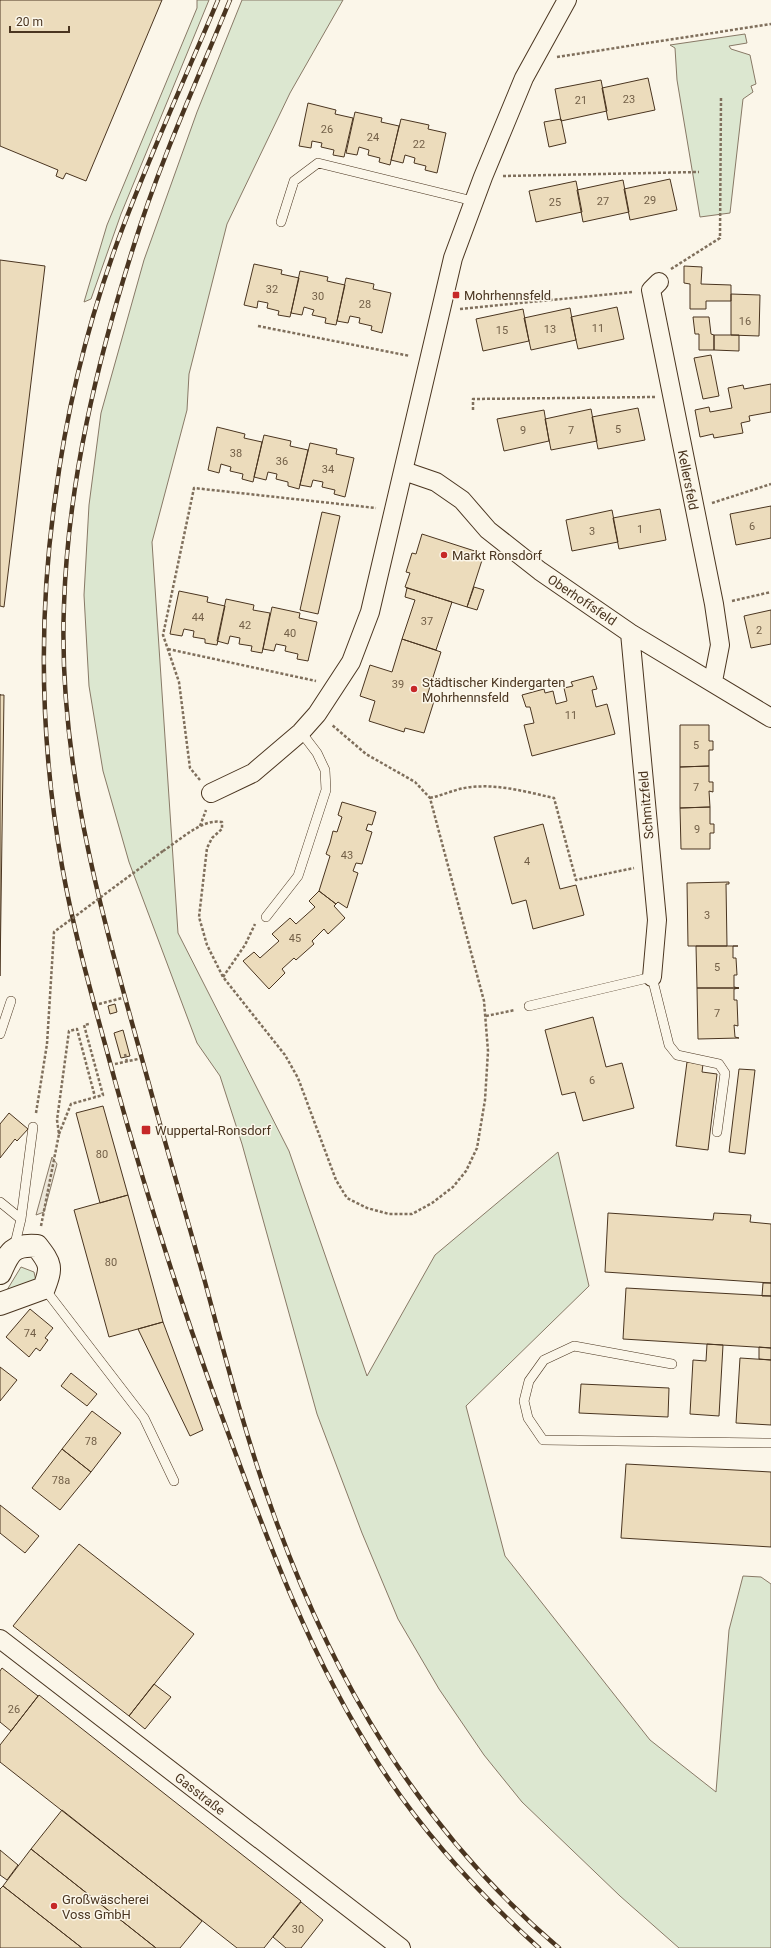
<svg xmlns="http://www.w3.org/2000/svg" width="771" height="1948" font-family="Roboto,sans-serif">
  <rect width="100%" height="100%" fill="#fbf6e9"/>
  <path fill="#dce7d0" stroke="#887966" d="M197,0h12l-88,214 -30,85 -7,3 23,-77 90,-217z
    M242,0h101l-53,93 -63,131 -38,150 -2,36 -35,132 26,391 111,218 78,225 68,-121 123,-103 31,134 -123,120 39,150 145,184 66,52 13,-162 14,-54 18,1 10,7v364h-92l-59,-52 -98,-94 -38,-47 -45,-66 -41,-70 -36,-86 -45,-119 -75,-270 -22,-68 -23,-33 -68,-181 -26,-91 -14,-85 -5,-91 5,-90 12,-92 43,-153 53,-148z
    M745,34l2,9 -18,3 2,3 19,6 6,29 -5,2 2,6 -10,7 -13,114 -30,4 -23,-137 -2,-32 -5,-3z
    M21,1267l13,5 2,9 -29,9z"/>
  <path fill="#ede7d9" stroke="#887966" d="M52,1157l5,7 -13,48 -8,3z"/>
  <path fill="#ecdcbc" stroke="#4a3520" d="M0,0h162l-76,181 -20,-8 -3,6 -7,-3 2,-6 -58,-24z
    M648,78l7,32 -47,10 -6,-32z
    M601,80l6,31 -46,10 -6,-32z
    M308,103l28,7 -1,4 18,4 -9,39 -11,-2 1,-5 -13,-3 1,-4 -10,-2 -1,7 -12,-2z
    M355,112l27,6 -1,4 18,4 -9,39 -11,-3 1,-4 -12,-3 1,-5 -10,-3 -2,8 -11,-2z
    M401,119l28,6 -1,4 18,4 -9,40 -12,-3 1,-4 -12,-3 1,-5 -10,-3 -2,8 -12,-3z
    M561,119l5,24 -17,4 -5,-25z
    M670,179l7,31 -47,10 -6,-31z
    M623,180l6,32 -46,10 -6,-32z
    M576,181l6,31 -46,10 -7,-31z
    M0,260l45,6 -41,341 -4,-1z
    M254,264l28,6 -1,4 18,4 -9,39 -12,-2 1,-4 -12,-3 1,-5 -10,-2 -1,7 -13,-3z
    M684,266l18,1 -1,17 30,1v16h-25v8h-16v-25l-6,-1z
    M300,271l28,6 -1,4 18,4 -9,40 -11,-2 1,-5 -14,-3 2,-5 -10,-3 -2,8 -11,-2z
    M346,278l28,6 -1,5 18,4 -9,40 -11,-3 1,-4 -13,-3 1,-5 -10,-2 -2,7 -11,-2z
    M731,294l29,1 -1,41 -28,-1z
    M617,307l7,32 -46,10 -7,-32z
    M570,308l6,32 -45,10 -7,-32z
    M523,309l6,32 -46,10 -7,-32z
    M693,317h16l2,17 3,1v15h-15v-16h-4z
    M714,335h25v16l-25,-1z
    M711,355l8,41 -16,3 -9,-41z
    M771,384v28l-22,4 1,5 -9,2 2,10 -29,5 -1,-4 -13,3 -5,-27 14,-3 1,5 22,-4 -4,-20 15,-3 1,4z
    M638,408l7,32 -47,9 -6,-32z
    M591,409l6,32 -46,9 -6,-31z
    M544,410l5,31 -45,10 -7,-32z
    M217,427l28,7 -1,4 18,4 -9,40 -11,-3 1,-5 -13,-3 1,-4 -10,-3 -2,9 -11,-3z
    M264,435l27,6 -1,5 18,4 -9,39 -11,-3v-4l-12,-3 1,-5 -9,-2 -2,8 -12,-3z
    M310,443l27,6 -1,5 18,4 -9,39 -11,-3 1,-4 -13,-3 1,-5 -10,-2 -2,7 -11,-2z
    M771,506v32l-35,7 -6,-31z
    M660,509l6,31 -47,9 -6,-31z
    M612,510l6,32 -46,9 -6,-31z
    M322,512l18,4 -22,98 -18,-4z
    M422,534l62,20 -17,53 -62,-20 5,-14 -4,-1 6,-19 4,1z
    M474,587l10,3 -7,20 -10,-3z
    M407,588l45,14 -16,48 -34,-11 13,-39 -10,-3z
    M179,591l29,6 -1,5 18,4 -8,39 -12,-2v-4l-12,-2 1,-6 -10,-2 -2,7 -12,-2z
    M226,599l28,6 -1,5 17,3 -8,40 -11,-2 1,-5 -13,-2 1,-6 -10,-2 -2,8 -11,-3z
    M272,607l28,6 -1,5 18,4 -9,39 -11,-2 1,-5 -13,-3 1,-5 -10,-2 -2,7 -11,-2z
    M771,610v34l-20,4 -7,-32z
    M402,639l39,13 -14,44 8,2 -11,35 -19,-5 -1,4 -35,-11 6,-20 -15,-5 10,-31 22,7z
    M593,676l4,13 -5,1 4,17 11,-3 8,30 -83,22 -8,-31 10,-2 -4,-16h-4l-4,-12 22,-6 1,4 8,-2 3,13 11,-3 -3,-13 9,-2 -2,-4z
    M0,694v1h4l-4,281z
    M680,725h29v16h4v9h-4v16l-29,1z
    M709,766v16h4v10l-4,-1 1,16 -30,1v-41z
    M342,802l34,10 -4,13 -4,-1 -2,6 6,2 -10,32 -6,-1 -3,8 5,2 -11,35 -9,-6 -2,2 -17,-13 11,-35 -4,-2 4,-11 3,-12 4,1 5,-15 -4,-2z
    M710,807v17h4v9h-4v16h-29l-1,-41z
    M543,824l17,65 16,-4 8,30 -51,14 -7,-29 -14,4 -18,-67z
    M729,882v2h-3l1,62h-39l-1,-63z
    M319,891l17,13 -2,2 11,12 -17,16 -4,-5 -12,12 2,3 -18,16 -2,-2 -12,11 3,4 -16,16 -26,-28 11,-9 6,6 19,-17 -7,-7 18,-16 6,6 19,-17 -6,-6z
    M696,946h42h-5v12h3l1,17h-3v12l5,1h-42z
    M697,988h42l-5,1v11h3l1,26 -4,-1 1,12 4,1 -41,1z
    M115,1004l2,8 -7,2 -2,-8z
    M593,1017l13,50 16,-4 12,45 -51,13 -8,-29 -13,3 -17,-65z
    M123,1030l7,26 -9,2 -7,-25z
    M687,1062l16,2 -1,8 15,2 -9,76 -32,-4z
    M739,1069l16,1 -10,84 -16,-2z
    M103,1106l25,89 -28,8 -24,-90z
    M9,1113l19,16 -11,12 -2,-2 -15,19v-34z
    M128,1195l35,127 -54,15 -35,-127z
    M608,1213l105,7 1,-7 37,2 -1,7 21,2v59l-166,-11z
    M763,1283h8v13h-9z
    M626,1288l145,8v52l-148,-9z
    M30,1309l23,19 -8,10 3,2 -8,11 -4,-3 -7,9 -23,-20z
    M163,1322l40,108 -13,6 -52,-107z
    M707,1344l16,1 -4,71 -29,-2 3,-54 13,1z
    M759,1347l12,1v12l-12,-1z
    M740,1358l31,2v65l-35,-2z
    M0,1367l17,13 -17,21z
    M71,1373l26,21 -10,12 -26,-20z
    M581,1384l88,4 -1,29 -89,-4z
    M92,1411l29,22 -30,39 -29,-23z
    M62,1449l29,23 -31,38 -28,-22z
    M626,1464l145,8v75l-150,-9z
    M0,1505l39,31 -14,17 -25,-20z
    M79,1544l115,90 -65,82 -116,-90z
    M2,1668l36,28 -27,35 -11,-9v-51z
    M154,1684l17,13 -26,32 -16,-13z
    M39,1695l262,206 -37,47h-27l-237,-186v-17z
    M62,1810l140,111 -22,27h-24l-125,-99z
    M31,1849l125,99h-74l-79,-62z
    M0,1850l18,15 -11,15 -7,-5z
    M3,1886l79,62h-82v-59z
    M301,1902l22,18 -22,28h-15l-13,-11z"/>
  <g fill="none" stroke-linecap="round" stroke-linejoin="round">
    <g stroke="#4a3520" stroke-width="10">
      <path id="service" d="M281,222l13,-41 24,-18 155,38
        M266,917l32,-41 28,-86 -1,-20 -8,-17 -16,-21
        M529,1006l123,-29 17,68 8,10 42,9 6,9 -8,59
        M0,1034l11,-33
        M0,1202l21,17
        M14,1248l7,-29 12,-92
        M44,1288l100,130 30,63
        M672,1364l-98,-18 -30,14 -15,21 -5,20 4,17 15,22 228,3"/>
    </g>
    <g stroke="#4a3520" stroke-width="20">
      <path id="minor" d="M659,282l-8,8 63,314 6,41 -7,36
        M404,471l32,11 26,18 26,30 52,41 90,62 141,85
        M630,633l27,287 -5,57
        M211,793l42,-20 48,-41 16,-18 34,-52 19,-50 83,-354 30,-81 41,-99 43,-78
        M0,1639l401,309"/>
    </g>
    <g stroke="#4a3520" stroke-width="24">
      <path id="tertiary" d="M0,1273c9,-21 13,-29 37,-27 14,18 15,21 7,42l-44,16"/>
    </g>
    <path stroke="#7f6f5c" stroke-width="2.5" stroke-dasharray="3 2" stroke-linecap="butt" d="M557,57l214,-33
      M503,176l196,-4
      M671,269l49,-31 1,-140
      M460,309l172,-17
      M258,326l152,30
      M473,410v-11l182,-2
      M712,503l59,-19
      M732,601l39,-9
      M168,649l148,32
      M200,780l-10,-12 -11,-86 -16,-47 31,-147 182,20
      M430,798c14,-3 27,-10 42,-11 27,-3 55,5 82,11l22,82 58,-12
      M200,826l6,-16
      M163,851c16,-10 39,-33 59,-29v7l-10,9 -5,10 -8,69 8,28 16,32 62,78 13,23 38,102 11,18 20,10 22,6h23l20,-11 21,-16 13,-16 11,-23 8,-48 3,-49 -4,-50 -54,-203 -15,-16 -49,-28 -34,-29
      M223,977l22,-32 10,-21
      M99,1004l23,-6
      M486,1016l29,-6
      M125,1054l2,8
      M115,1064l23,-5
      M36,1113l11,-69
      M59,1134l12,-30 32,-9 -19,-70 5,-1
      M41,1226l18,-92 -2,-14 12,-89 8,-2 18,68"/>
    <use href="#service" stroke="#fbf6e9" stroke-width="9"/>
    <use href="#minor" stroke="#fbf6e9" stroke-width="18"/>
    <use href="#tertiary" stroke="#fbf6e9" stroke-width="22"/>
    <g stroke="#4a3520" stroke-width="4.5">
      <path id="rail" d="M218,0c-34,81 -71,161 -101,243 -30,83 -51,169 -62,256 -17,121 -14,247 7,367 13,73 34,144 53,215 29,105 61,208 98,311 47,128 92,259 167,374 44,68 99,128 159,182
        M230,0c-33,81 -70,161 -96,245 -37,117 -66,237 -70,360 -7,175 47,338 92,505 16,57 33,115 49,172 20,74 39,149 65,222 60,172 149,325 289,444"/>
    </g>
    <use href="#rail" stroke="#fbf6e9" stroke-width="3" stroke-dasharray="9" stroke-linecap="butt"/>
    <path stroke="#7f6f5c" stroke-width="2.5" stroke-dasharray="3 2" stroke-linecap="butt" d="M47,1044l7,-112 109,-81"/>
  </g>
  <g fill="#c62828" stroke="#fbf6e9" stroke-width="1.5">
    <rect x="452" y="291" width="8" height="8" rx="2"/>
    <circle cx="444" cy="555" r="4"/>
    <circle cx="414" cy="689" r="4"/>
    <rect x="141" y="1125" width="10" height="10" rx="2"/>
    <circle cx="54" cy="1906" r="4"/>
  </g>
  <g text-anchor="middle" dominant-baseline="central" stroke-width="3" stroke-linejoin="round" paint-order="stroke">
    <g font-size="11" fill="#725f47">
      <text x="629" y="99">23</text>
      <text x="581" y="100">21</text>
      <text x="327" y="129">26</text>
      <text x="373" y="137">24</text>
      <text x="419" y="144">22</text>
      <text x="650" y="200">29</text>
      <text x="603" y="201">27</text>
      <text x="555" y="202">25</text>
      <text x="272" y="289">32</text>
      <text x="318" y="296">30</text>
      <text x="365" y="304">28</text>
      <text x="745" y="321">16</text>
      <text x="598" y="328">11</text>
      <text x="550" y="329">13</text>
      <text x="502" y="330">15</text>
      <text x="618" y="429">5</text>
      <text x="523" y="430">9</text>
      <text x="571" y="430">7</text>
      <text x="236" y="453">38</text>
      <text x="282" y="461">36</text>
      <text x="328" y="469">34</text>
      <text x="752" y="526">6</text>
      <text x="640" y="529">1</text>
      <text x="592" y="531">3</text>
      <text x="198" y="617">44</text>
      <text x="427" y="621">37</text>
      <text x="245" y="625">42</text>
      <text x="759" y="630">2</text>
      <text x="290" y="633">40</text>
      <text x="398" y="684">39</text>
      <text x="571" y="715">11</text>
      <text x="696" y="745">5</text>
      <text x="696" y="787">7</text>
      <text x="697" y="829">9</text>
      <text x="347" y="855">43</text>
      <text x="527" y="861">4</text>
      <text x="707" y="915">3</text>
      <text x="295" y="938">45</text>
      <text x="717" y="967">5</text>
      <text x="717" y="1013">7</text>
      <text x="592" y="1080">6</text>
      <text x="102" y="1154">80</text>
      <text x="111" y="1262">80</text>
      <text x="30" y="1333">74</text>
      <text x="91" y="1441">78</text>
      <text x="61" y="1480">78a</text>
      <text x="14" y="1709">26</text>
      <text x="298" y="1929">30</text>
    </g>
    <g font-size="13" fill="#4a3520" stroke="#fbf6e9" text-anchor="start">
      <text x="464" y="295">Mohrhennsfeld</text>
      <text x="452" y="555">Markt Ronsdorf</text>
      <text x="422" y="682">Städtischer Kindergarten<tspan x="422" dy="15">Mohrhennsfeld</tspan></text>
      <text x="155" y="1130">Wuppertal-Ronsdorf</text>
      <text x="62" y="1899">Großwäscherei<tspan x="62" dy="15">Voss GmbH</tspan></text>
    </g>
    <g font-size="13" fill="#4a3520" stroke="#fbf6e9">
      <text transform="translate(688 480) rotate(79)">Kellersfeld</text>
      <text transform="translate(582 600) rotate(34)">Oberhoffsfeld</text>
      <text transform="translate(646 805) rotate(-95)">Schmitzfeld</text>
      <text transform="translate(200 1794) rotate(38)">Gasstraße</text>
    </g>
  </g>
  <path d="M10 26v6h59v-6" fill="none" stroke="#4a3520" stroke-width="2"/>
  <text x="16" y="26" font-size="12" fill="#4a3520" stroke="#fbf6e9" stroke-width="3" paint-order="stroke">20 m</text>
</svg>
